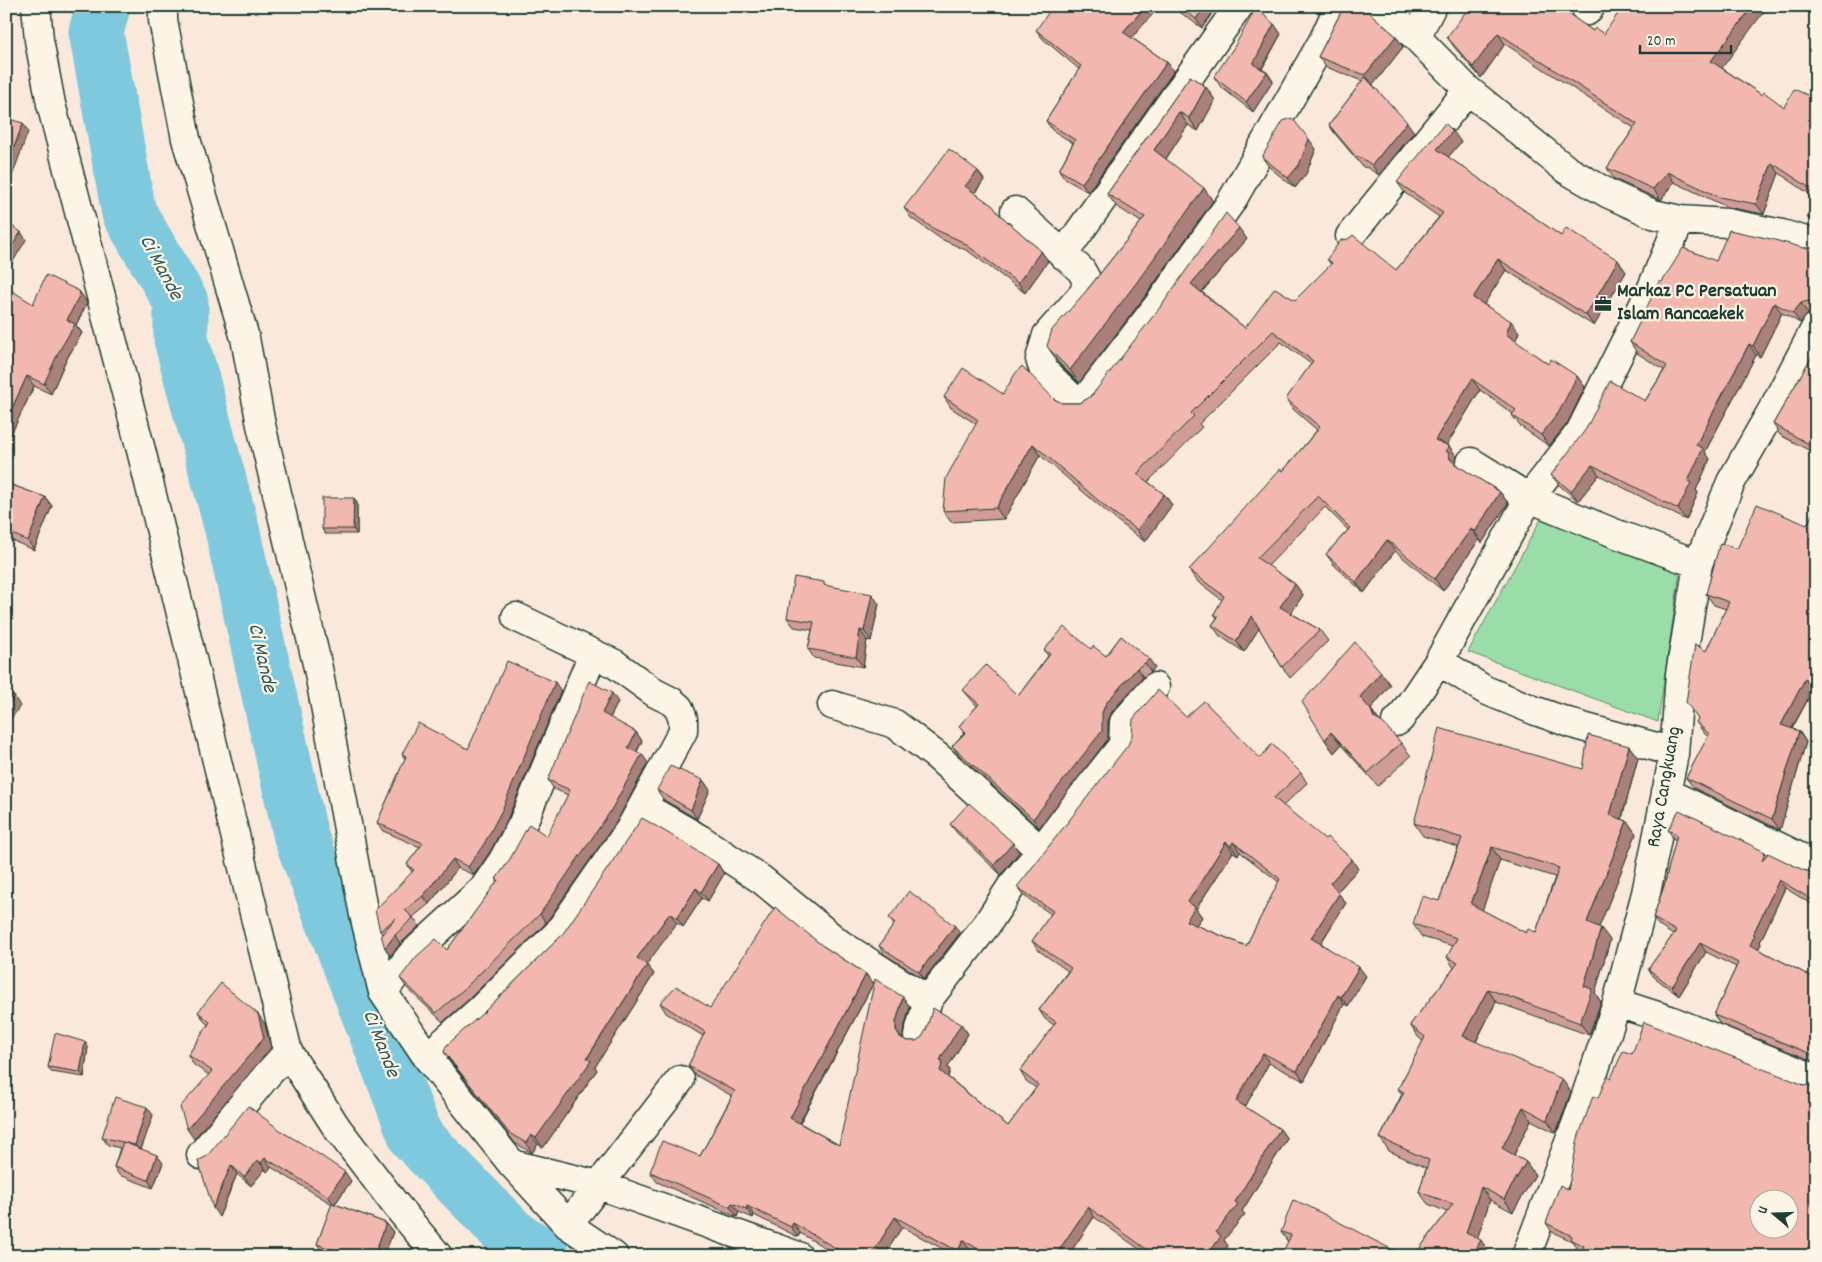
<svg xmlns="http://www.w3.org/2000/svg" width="1822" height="1262" font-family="Dekko,sans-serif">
  <rect width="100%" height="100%" fill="#fae9da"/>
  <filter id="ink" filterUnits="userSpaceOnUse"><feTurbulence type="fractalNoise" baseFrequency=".02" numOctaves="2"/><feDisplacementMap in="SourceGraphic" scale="10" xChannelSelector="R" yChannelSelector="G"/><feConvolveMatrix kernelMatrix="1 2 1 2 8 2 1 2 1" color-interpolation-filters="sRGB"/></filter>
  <g filter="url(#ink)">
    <path fill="#9adda8" stroke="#5c8d6e" d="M1541,519l140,45 -23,158 -190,-70z"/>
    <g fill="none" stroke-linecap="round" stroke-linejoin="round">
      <path stroke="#7ec9de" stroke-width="55" d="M103,6l-7,26 33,181 52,89v37l50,186 70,312 115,300 95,98 32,21"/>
      <g stroke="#1f3d34" stroke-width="31">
        <path id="minor" d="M36,6l3,34 12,64 91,350 146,598 49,76 58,76 43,52
          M163,6v14l23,119 59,199 16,87 57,243 46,247 19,77 44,65 85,107 56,61 46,31
          M1380,6l36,31 52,53 99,80 42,24 44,20 27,6 47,3 55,11 34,10
          M1587,11l4,-5
          M1416,37l16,-31
          M1015,211l66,59 6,11 -3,12 -37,42 -7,24 4,12 29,28 7,1 8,-4 71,-92 72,-102 92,-161 16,-35
          M1350,236l118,-146
          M1063,255l176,-249
          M1471,462l58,36 85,35 84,31
          M1439,661l46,29 51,21 43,15 77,21 18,7
          M832,705l63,19 43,33 103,94
          M1396,722l4,-3 39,-58 90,-163 51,-66 71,-142 29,-70
          M1666,792l150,73
          M643,806l57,33 62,41 78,64 88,56
          M383,992l28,-37 73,-67 19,-28 19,-35 71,-171
          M1617,1003l53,17 146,59
          M918,1036l10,-36 59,-76 24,-37 30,-36 36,-48 46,-58 1,-23 31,-35
          M427,1057l53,-47 78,-77 72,-104 53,-98v-12l-4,-11 -8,-7 -16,-8 -40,-29 -99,-47
          M201,1155l66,-80 21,-23
          M512,1164l87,21 199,71
          M568,1225l112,-145
          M1526,1256l52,-137 39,-116 29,-110 28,-139 6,-80 18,-110 33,-82 43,-75 42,-80"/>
      </g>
      <use href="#minor" stroke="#fcf5e5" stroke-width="28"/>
    </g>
    <path fill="#d09d96" stroke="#1f3d34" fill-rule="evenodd" d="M1171,6h46l-15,22z
      M1344,6h21v4l31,26 7,11 -30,38 41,47 -35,43 -11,-7 -5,-1 -27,-32 -7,-10 33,-44 -36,-14 -8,-10z
      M1562,10l31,21 129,37 40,27 22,12 32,-8v129l-9,-11 8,-19 -36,-25 -15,41 -37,-7 -53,-25 -13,18 -47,-21 -7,-11 27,-40 -129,-84 -24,34 -26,-30 -8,-11z
      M1274,24l7,10 -19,35 11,12 -20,31 -32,-25 -7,-10z
      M1036,30l96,8 35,24 7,9 -86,121 -23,-13 -6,-9 14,-27 -21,-13 -6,-9 33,-52 -36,-30z
      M1190,76l16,11 9,13 -17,31 -10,-6 -22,34 47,42 -67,94 -67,88 -21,-21 -9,-13 38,-59 54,-68 -25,-16 -9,-12z
      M1461,142l-13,15 113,79 65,36 -32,54 -88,-56 -22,34 35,28 -4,9 33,23 29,12 8,11 -18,37 -18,22 -29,-20 -8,-11 1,-1 -33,-24 -33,55 2,1 8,11 -3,4 2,4 44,27 8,11 -26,40 -3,-3 -36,51 -48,-40 -31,42 -30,-28 -8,-11 22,-24 -23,-23 -57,59 27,18 8,11 -12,18 29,17 8,11 -38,37 -8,-11 -23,-39 -15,24 -24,-16 -8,-11 5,-7 -3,-4 8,-14 -25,-19 -8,-11 94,-99 34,-41 -23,-20 -8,-11 25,-35 -30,-22 -82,82 3,3 -54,55 16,12 8,11 -27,37 -30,-23 -75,-64 -36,64 -53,3 -8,-11 33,-87 -25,-16 -7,-11 59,-3 51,5 8,4h17l8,-4 160,-160 -45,53 43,36 50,-28 36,-35 -4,-6 69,11 43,-53 -34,-24 -8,-11z
      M1316,149l-10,25 -11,14 -26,-21 -7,-10z
      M978,171l6,9 -9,13 66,58 7,10 -23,32 -57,-42 -27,-12 -30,-21 -7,-10z
      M1816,247v64l-8,3 -8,9 -18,-10 -22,44 -4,-2 -51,97 5,7 -14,31 2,3 -12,27 -87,-45 -21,26 -19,-16 -8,-10 94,-74 19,-31 -27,-17 -7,-11 32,-60 54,-21 88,-13h9z
      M79,291l7,10 1,2 -11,22 6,8 -17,29 -14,32 -17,-8 -28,59 27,-141z
      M1816,349v105l-36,-19 -7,-11z
      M6,483l39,14 7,9 -18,44 -28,-12z
      M354,498l3,5v31h-32l-3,-5z
      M1816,507v185l-3,-2 -21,39 7,2 7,11 -26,88 -86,-42 -8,-10 22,-41 -4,-4 -8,-11 2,-3 8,-68 20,-42 -12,-4 -8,-11 31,-45 70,-24z
      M827,586l52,18 -8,37 -4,-1 -4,27 -49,-9 -6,-9 4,-19 -18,-3 -7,-9z
      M1121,636l34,31 -4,5 -8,5 -31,35 -4,9v18l-69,89 -80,-73 -7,-9 12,-13 -5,-7 18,-20 -14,-16 55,6 30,-40 -4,-6 47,-1 15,7z
      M1390,685l-19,24 8,12 22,22 10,13 -33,30 -37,-41 -7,8 -9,-13z
      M561,691l-53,127 -18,34 -16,23 -16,-7 -29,36 -16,13 6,9 -19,18 -10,12 -8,-22 -2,-3 32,-59 -5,-8 13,-17 -37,-16 -6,-8 28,-64 -3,-5 66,-5z
      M618,702l-8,16 26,14 6,9 -5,11 11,11 -31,58 -71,102 -77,76 -26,23 -37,-35 -6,-9 47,-28 51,-69 -2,-2 51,-43 21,-41 -14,-6 -6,-9z
      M1186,717l74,41 41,15 6,10 -24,23 75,63 -21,23 9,11 -25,40 45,33 -18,30 -4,-2 -40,77 -35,-18 -24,44 35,22 7,10 -45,72 3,3 -21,26 4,6 -7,10h-72l-55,-39 -26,39h-88l-10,-6 -3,6h-11l-54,-29 -18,29h-45l-39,-23 -2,4 -44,-22 -1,3 -14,-6 -2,5 -80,-35 -7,-10 50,-16 32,-60 -37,-21 -7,-9 15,-30 -37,-23 -6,-10 50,5 113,-62 43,28 7,10 -73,139 39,22 71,-138 -7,25v7l4,2h9l45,-17 7,10 -20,33 2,4 -2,6 60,49 28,-38 -10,-7 -6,-10 34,-46 -9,-6 -6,-9 29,-39 -29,-20 -7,-10 19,-27 -27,-18 -7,-9zM1233,852l5,3 2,-3 39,30 -33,64 -50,-21 6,-8 -6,-8z
      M1629,746l9,12 -16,61 5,2 9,13 -37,93 11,13 -15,53 6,9 -12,33 -93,-33 -20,40 95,50 -15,41 -25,-13 -17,35 12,7 9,13 -22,37 -23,-12 -13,38 13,15 -2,3h-74l33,-44 -19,-8 -9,-12 7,-24 -37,-17 -9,-13 22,-44 -4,-5 25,-48 -4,-3 -9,-13 44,-57 -7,-11 6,-11 -31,-9 -9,-13 26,-23 19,-54 -35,-11 -9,-13 169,-54zM1500,860l55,17 -19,55 -10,1 -44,-23z
      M703,780l7,10 -13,29 -33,-19 -7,-10z
      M950,824l63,19 6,9 -18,23 -44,-42z
      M1668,830l97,22 2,2 36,16 8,2 5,-2v37l-31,-19 -25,54 1,2 -3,5 58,30v83l-96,-38 -6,-9 22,-48 -30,-15 -27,44 -25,-19 -6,-8 25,-34 -14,-9 -6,-8 11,-32 12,-46 -2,-1z
      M718,864l6,10 -16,27 -6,-3 -19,29 -6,-4 -31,41 8,10 -59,93 2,3 -54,78 -5,-4 -6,9 -17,-10 -64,-81 -7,-10 118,-117z
      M889,918l71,15 -36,46 -40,-25 -5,-8 15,-21z
      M198,1012l67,12 6,24 -77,91 15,-64 -15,-10 -6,-10 20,-30 -3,-3z
      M88,1047l-4,30 -33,-5 -3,-5z
      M1632,1054l180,32 -231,165 -4,-2 -5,-8 -20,-9 -6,-9 22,-33 30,-92 13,-20z
      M153,1115l-12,34 22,14 -10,25 -34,-13 -5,-8 6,-19 -12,-3 -6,-8z
      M284,1133l67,48 -16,23 51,19 7,9 -9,24h-53l-7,-3 -7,-9 15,-40 -61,-37 -4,5 -2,-3 -14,17 -14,-12 -18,43 -21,-56z
      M1281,1232l102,13 -95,-3z"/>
    <path fill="#a9807a" stroke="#1f3d34" d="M1146,6h14l-31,35 -6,-9z
      M1205,6h12l-15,22 -6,-9z
      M1555,6h10l-5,7z
      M1753,6h15l-49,66 -8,-11z
      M1274,24l7,10 -22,39 -6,-9z
      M1498,33l7,11 -24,34 -8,-11z
      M1396,36l7,11 -30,38 -8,-10z
      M1167,62l7,9 -86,121 -6,-9z
      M1267,72l6,9 -20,31 -7,-10z
      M1206,87l9,13 -17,31 -9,-13z
      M1179,112l9,13 -25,38 -9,-13z
      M1407,122l7,10 -35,43 -7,-10z
      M23,123l5,9 -22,61v-24z
      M1453,131l8,11 -16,19 -8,-12z
      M1309,139l7,10 -10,25 -11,14 -7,-10z
      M1772,163l7,10 -15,41 -8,-10z
      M978,171l6,9 -12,16 -7,-10z
      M1667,172l7,10 -13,18 -8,-11z
      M1204,188l9,13 -67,94 -67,88 -9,-13z
      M1239,228l8,11 -48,56 -8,-11z
      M21,232l5,8 -20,33v-17z
      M1041,251l7,10 -23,32 -7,-10z
      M1498,259l8,11 -25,39 -8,-11z
      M1618,260l8,12 -32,54 -8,-11z
      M79,291l7,10 1,2 -11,22 6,8 -17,29 -14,32 -7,-10 23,-64z
      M1774,303l8,10 -22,44 -7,-11z
      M1801,303l7,11 -8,9 -7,-10z
      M1511,321l8,11 -5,13 -8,-11z
      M1749,344l7,11 -51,97 5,7 -14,31 2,3 -12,27 -8,-11 10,-28 8,-36z
      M27,376l7,10 -28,59v-24z
      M1577,376l8,11 -18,37 -18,22 -8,-11z
      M1472,379l8,11 -37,61 -8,-11z
      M1033,444l7,11 -36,64 -8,-11z
      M1449,446l8,11 -3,4 2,2 2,7 -13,-19z
      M1592,465l7,10 -21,26 -7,-10z
      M1500,492l8,11 -26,40 -7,-11z
      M1164,494l8,11 -27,37 -8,-12z
      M45,497l7,9 -18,44 -6,-9z
      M354,498l3,5v31l-4,-5z
      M1471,529l8,11 -36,51 -8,-12z
      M1387,540l8,11 -31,42 -8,-11z
      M1295,584l8,11 -15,23 -8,-11z
      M872,594l7,10 -8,37 -7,-10z
      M1252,616l8,11 -16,25 -8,-11z
      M860,630l7,10 -4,27 -7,-10z
      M1149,659l6,8 -4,5 -6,-9z
      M1137,668l6,9 -31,35 -4,9v18l-69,89 -6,-9 69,-106 4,-10z
      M1381,672l9,13 -21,26 -9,-14z
      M1805,679l8,11 -25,45 -7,-10z
      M555,682l6,9 -53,127 -18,34 -16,23 -6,-8z
      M612,693l6,9 -10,20 -6,-9z
      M14,696l6,10 -14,20v-20z
      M1371,710l10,13 -7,-5z
      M1799,731l7,11 -26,88 -8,-11z
      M636,732l6,9 -8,16 -6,-9z
      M1331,732l10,13 -7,8 -9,-13z
      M1629,746l9,12 -19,70 -9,-13z
      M642,754l6,9 -31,58 -71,102 -6,-9z
      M703,780l7,10 -13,29 -6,-9z
      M1627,821l9,13 -40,101 -9,-13z
      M1226,842l7,10 -37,57 6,8 -9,13 -7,-9 2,-19z
      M1233,842l7,10 -2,3 -7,-9z
      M1013,843l6,9 -18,23 -7,-10z
      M1492,847l8,13 -20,57 -9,-13z
      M453,859l5,9 -29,36 -6,-8z
      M1352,859l6,10 -21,23 -7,-9z
      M718,864l6,10 -16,27 -7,-9z
      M1779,880l6,8 -25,54 1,2 -5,10 -6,-9 3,-11z
      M696,888l6,10 -19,29 -6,-9z
      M1339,894l7,9 -28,44 -7,-9z
      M670,913l7,10 -33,45 -7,-10z
      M955,926l5,7 -36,46 -5,-7z
      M1601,928l9,12 -15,53 6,9 -12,33 -9,-12 4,-37z
      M395,935l5,9 -10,12 -5,-8z
      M1700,943l6,9 -27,44 -7,-9z
      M647,965l7,9 -59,93 2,3 -54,78 -7,-10z
      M1359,967l7,9 -18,30 -7,-9z
      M866,974l7,10 -76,143 -7,-9z
      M1488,989l8,13 -24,47 -9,-13z
      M1338,995l6,9 -40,77 -7,-10z
      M903,997l7,10 -7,25v7l-3,-2 -4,-7v-8z
      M258,1014l7,10 6,24 -77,91 -7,-10z
      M961,1024l7,10 -20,33 2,4 -4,10 -6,-10v-11z
      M85,1042l3,5 -4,30 -4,-5z
      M1263,1053l6,10 -26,48 -7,-10z
      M1562,1079l9,13 -15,41 -9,-13z
      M147,1107l6,8 -13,38 -5,-8z
      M1523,1107l8,13 -20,41 -9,-13z
      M1280,1129l7,10 -45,72 3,3 -21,26 4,6 -7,10h-14l9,-24z
      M531,1135l7,9 -6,9 -6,-10z
      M157,1155l6,8 -10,25 -5,-8z
      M265,1158l6,9 -4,5 -6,-9z
      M258,1160l7,9 -14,17 -7,-9z
      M1526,1162l9,13 -22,37 -9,-13z
      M231,1165l6,9 -18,43 -6,-9z
      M345,1172l6,9 -17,24 -6,-9z
      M1481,1187l9,13 -15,46 -9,-13z
      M732,1203l7,9 -2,5 -7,-10z
      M747,1206l7,9 -1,3 -7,-9z
      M1088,1207l6,10 -26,39h-13z
      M895,1217l7,10 -18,29h-13z
      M386,1223l7,9 -9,24h-10z
      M793,1223l7,10 -2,4 -7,-10z
      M963,1240l7,10 -3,6h-6l-3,-5z
      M1481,1240l9,13 -2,3h-16z"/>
    <path fill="#f2b7ae" stroke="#1f3d34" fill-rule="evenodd" d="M1053,6h93l-23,26 44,30 -85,121 -23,-13 16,-30 -29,-19 35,-55 -45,-36z
      M1178,6h27l-9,13z
      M1344,6h18l34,30 -31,39 -47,-18z
      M1470,6h88l35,25 2,-3 9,6 19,-28h130l-42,55 51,34 2,-3 20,15 10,-18 22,10v93l-44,-29 -16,41 -37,-7 -52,-25 -14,17 -46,-21 30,-44 -139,-91 -25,34 -26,-30z
      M1256,8l18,16 -21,40 14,8 -21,30 -32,-25 20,-30z
      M1190,76l16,11 -17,31 -10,-6 -25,38 50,38 -67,94 -67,88 -21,-21 -2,-3 5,-16 35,-40 58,-73 -38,-23z
      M1365,77l42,45 -35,43 -10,-7 -6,-1 -27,-32z
      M6,118l17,5 -17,46z
      M1292,118l17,21 -10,26 -11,13 -26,-21 21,-36z
      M1445,123l8,8 -16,18 124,87 5,-8 52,32 -32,55 -88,-56 -25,39 38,23 -5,13 42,30 3,-5 26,17 -18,36 -18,23 -29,-20 4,-5 -44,-31 -37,61 14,6 -4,5 3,1 2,7 5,5 45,28 -25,40 -4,-3 -36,50 -48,-39 -31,42 -30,-28 24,-26 -32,-32 -61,62 38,26 -15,23 40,23 -38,37 -30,-51 -16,25 -24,-16 6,-8 -4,-3 10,-18 -35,-26 91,-101 3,2 37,-44 -34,-28 27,-38 -40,-30 -82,82 3,3 -57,58 27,20 -27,36 -30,-22 -74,-64 -37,64 -53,3 3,-33 32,-58 -34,-23 19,-29 40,26 12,-20 7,-8 32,33 8,4h17l8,-4 6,-5 71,-92 62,-89 13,15 -48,56 54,44 30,-40 20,12 37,-37 -5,-4 14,-19 7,-1 5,-4 43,35 47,-57 -46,-31z
      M949,149l29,22 -13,15 28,20 5,7 43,38 -23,32 -57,-42 -27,-12 -30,-21z
      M1816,197v24l-9,-4z
      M6,222l15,10 -15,24z
      M1729,230l42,9 33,9h9l3,-1v56l-8,-2 -7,2 -8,10 -19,-10 -21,43 -4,-2 -53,101 7,3 -15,33 3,2 -13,26 -86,-44 -21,26 -20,-16 35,-46 24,-48 35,20 22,-35 -37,-24 29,-60h3l21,-34 33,13z
      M46,275l33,16 1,3 -13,26 8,4 -17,29 -14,31 -17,-8 -21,45v-134l27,17z
      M1816,349v99l-43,-24z
      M6,483l39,14 -17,44 -22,-10z
      M322,498h32l-1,31h-31z
      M1757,504l50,21 9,-18v179l-11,-7 -24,46 18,6 -27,88 -86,-41 23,-44 -13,-12 2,-3 -12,-17 9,-58 11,7 23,-49 -23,-8 14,-51 17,6z
      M794,577l30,5v3l48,9 -8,37 -4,-1 -4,27 -48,-8 6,-27 -27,-4z
      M1064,627l27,22 2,-3 13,10 15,-20 28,23 -4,4 -8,5 -31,35 -4,10v18l-69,88 -81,-73 14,-14 -7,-6 20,-22 -16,-14 23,-25 32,31 32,-42 -6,-4z
      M1355,642l26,30 -21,25 11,13 3,8 9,5 18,20 -33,30 -37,-41 -6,8 -23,-38z
      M507,661l48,21 -53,128 -18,34 -16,23 -15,-8 -30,37 -18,14 8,8 -18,17 -10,13 -4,-13 15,-17 -16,13 -5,-21 39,-40 -7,-6 16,-21 -46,-20 29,-67 -4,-2 16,-31 50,26z
      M589,681l23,12 -10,20 34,19 -8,16 14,6 -32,58 -70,102 -77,76 -27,23 -36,-35 16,-21 20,-18 11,11 51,-70 -2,-1 14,-20 19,-35 18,12 23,-46 -22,-10z
      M1158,690l28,27 18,-16 56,57 12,-14 29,29 -27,25 51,41 2,-2 25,22 -22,24 9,11 -28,44 48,29 -18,30 -3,-2 -41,76 -34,-18 -27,48 44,28 -45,73 3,2 -22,28 5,4 -14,20h-51l-68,-49 -33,49h-65l-27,-16 -5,11 -63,-34 -24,39h-22l-56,-33 -2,4 -44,-21 -1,3 -14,-6 -2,4 -80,-35 12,-31 38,15 35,-65 -47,-25 17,-34 -45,-29 16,-17 34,22 65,-101 48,39 43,28 -76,144 49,27 36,-166 28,18 -7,25v8l4,7 7,4h9l6,-4 4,-7 7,-22 28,16 -21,36 3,1 -3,10 68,55 30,-41 -18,-14 36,-49 -17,-12 32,-42 -39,-27 21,-30 -36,-24 111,-142 4,-9 1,-17zM1226,842l5,4 2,-4 47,37 -34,67 -60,-25 9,-14 -7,-5z
      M6,691l8,5 -8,10z
      M1439,728l144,41 5,-34 41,11 -19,69 17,6 -40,101 14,6 -17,58 8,3 -12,34 -92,-34 -25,47 99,43 -15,41 -24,-13 -21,41 24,14 -22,37 -23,-12 -15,46 15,7 -9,16h-58l39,-52 -34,-12 10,-32 -49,-22 24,-46 -6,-3 27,-52 -15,-12 48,-62 -11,-6 10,-19 -44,-14 9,-28 17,5 23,-63 -48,-15zM1492,847l67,21 -23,64 -8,-3 -2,4 -55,-29z
      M670,766l33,14 -12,30 -34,-20z
      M969,803l44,40 -19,22 -44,-41z
      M1679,810l86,42 -3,9 6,-8 35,17 8,2 5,-2v32l-37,-22 -26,54 2,1 -5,10 66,34v77l-102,-41 24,-52 -38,-20 -28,44 -24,-18 28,-38 -23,-13 11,-32 13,-51 -9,-5z
      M642,818l43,25 33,21 -17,28 -5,-4 -19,30 -7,-5 -33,45 10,7 -60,93 4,3 -55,77 -5,-3 -5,8 -17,-10 -65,-81 2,-6 38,-34 78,-77z
      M909,891l46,35 -36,46 -40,-26 16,-23 -6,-5z
      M221,983l37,31 6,24 -77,91 -7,-22 32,-36 -24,-16 22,-33 -12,-10z
      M1644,1022l160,63 8,1 4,-2v172h-237l5,-10 -13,-6 1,-4 -26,-13 14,-38 8,5 10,-52 15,-42 5,2 9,-22 4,2 12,-27 9,3zM1760,1200h30v30h-30z
      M55,1033l30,9 -5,30 -32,-5z
      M115,1097l32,10 -12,38 -33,-8z
      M248,1106l36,27 24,14 37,25 -17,24 -63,-38 -4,5 -3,-3 -14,17 -13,-12 -18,43 -15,-47 9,-5z
      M123,1142l34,13 -9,25 -34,-13z
      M1293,1200l13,5 77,40 23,11h-125l10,-21 -10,-3z
      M332,1203l54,20 -12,33h-23l-34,-12z"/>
  </g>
  <defs>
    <g id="office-bare" transform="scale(1.35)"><path d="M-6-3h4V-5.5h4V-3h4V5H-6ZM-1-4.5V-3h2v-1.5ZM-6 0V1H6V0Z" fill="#1f3d34" stroke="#fcf5e5" stroke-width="2.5" paint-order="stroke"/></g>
  </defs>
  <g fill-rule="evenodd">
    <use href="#office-bare" x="1603" y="304"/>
  </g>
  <g text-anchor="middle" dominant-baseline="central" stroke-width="4.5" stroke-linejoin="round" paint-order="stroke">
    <g font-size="20" font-weight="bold" fill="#1f3d34" stroke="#fcf5e5" text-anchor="start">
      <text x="1617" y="292">Markaz PC Persatuan<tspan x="1617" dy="23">Islam Rancaekek</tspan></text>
    </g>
    <g font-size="20" fill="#1f3d34" stroke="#fcf5e5">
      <text transform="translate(1665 787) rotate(-80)">Raya Cangkuang</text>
    </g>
    <g font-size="21" font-style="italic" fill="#325956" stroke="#fcf5e5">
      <text transform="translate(160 268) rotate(62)">Ci Mande</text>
      <text transform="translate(261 658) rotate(77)">Ci Mande</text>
      <text transform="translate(380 1044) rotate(69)">Ci Mande</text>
    </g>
  </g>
  <rect width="1822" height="1262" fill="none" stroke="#fcf5e5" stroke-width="25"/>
  <rect x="12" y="12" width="1797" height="1237" fill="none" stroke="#1f3d34" stroke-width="2" filter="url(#ink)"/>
  <g transform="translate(1774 1214) rotate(289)"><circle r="24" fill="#fcf5e5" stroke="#a4ab9e"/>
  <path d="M0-4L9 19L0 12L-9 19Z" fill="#1f3d34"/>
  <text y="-8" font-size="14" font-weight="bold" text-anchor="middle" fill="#1f3d34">U</text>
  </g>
  <path d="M1640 45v8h91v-8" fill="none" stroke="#1f3d34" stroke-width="2.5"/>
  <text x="1647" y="45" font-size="15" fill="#1f3d34" stroke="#fcf5e5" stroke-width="4" paint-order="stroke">20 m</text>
</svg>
